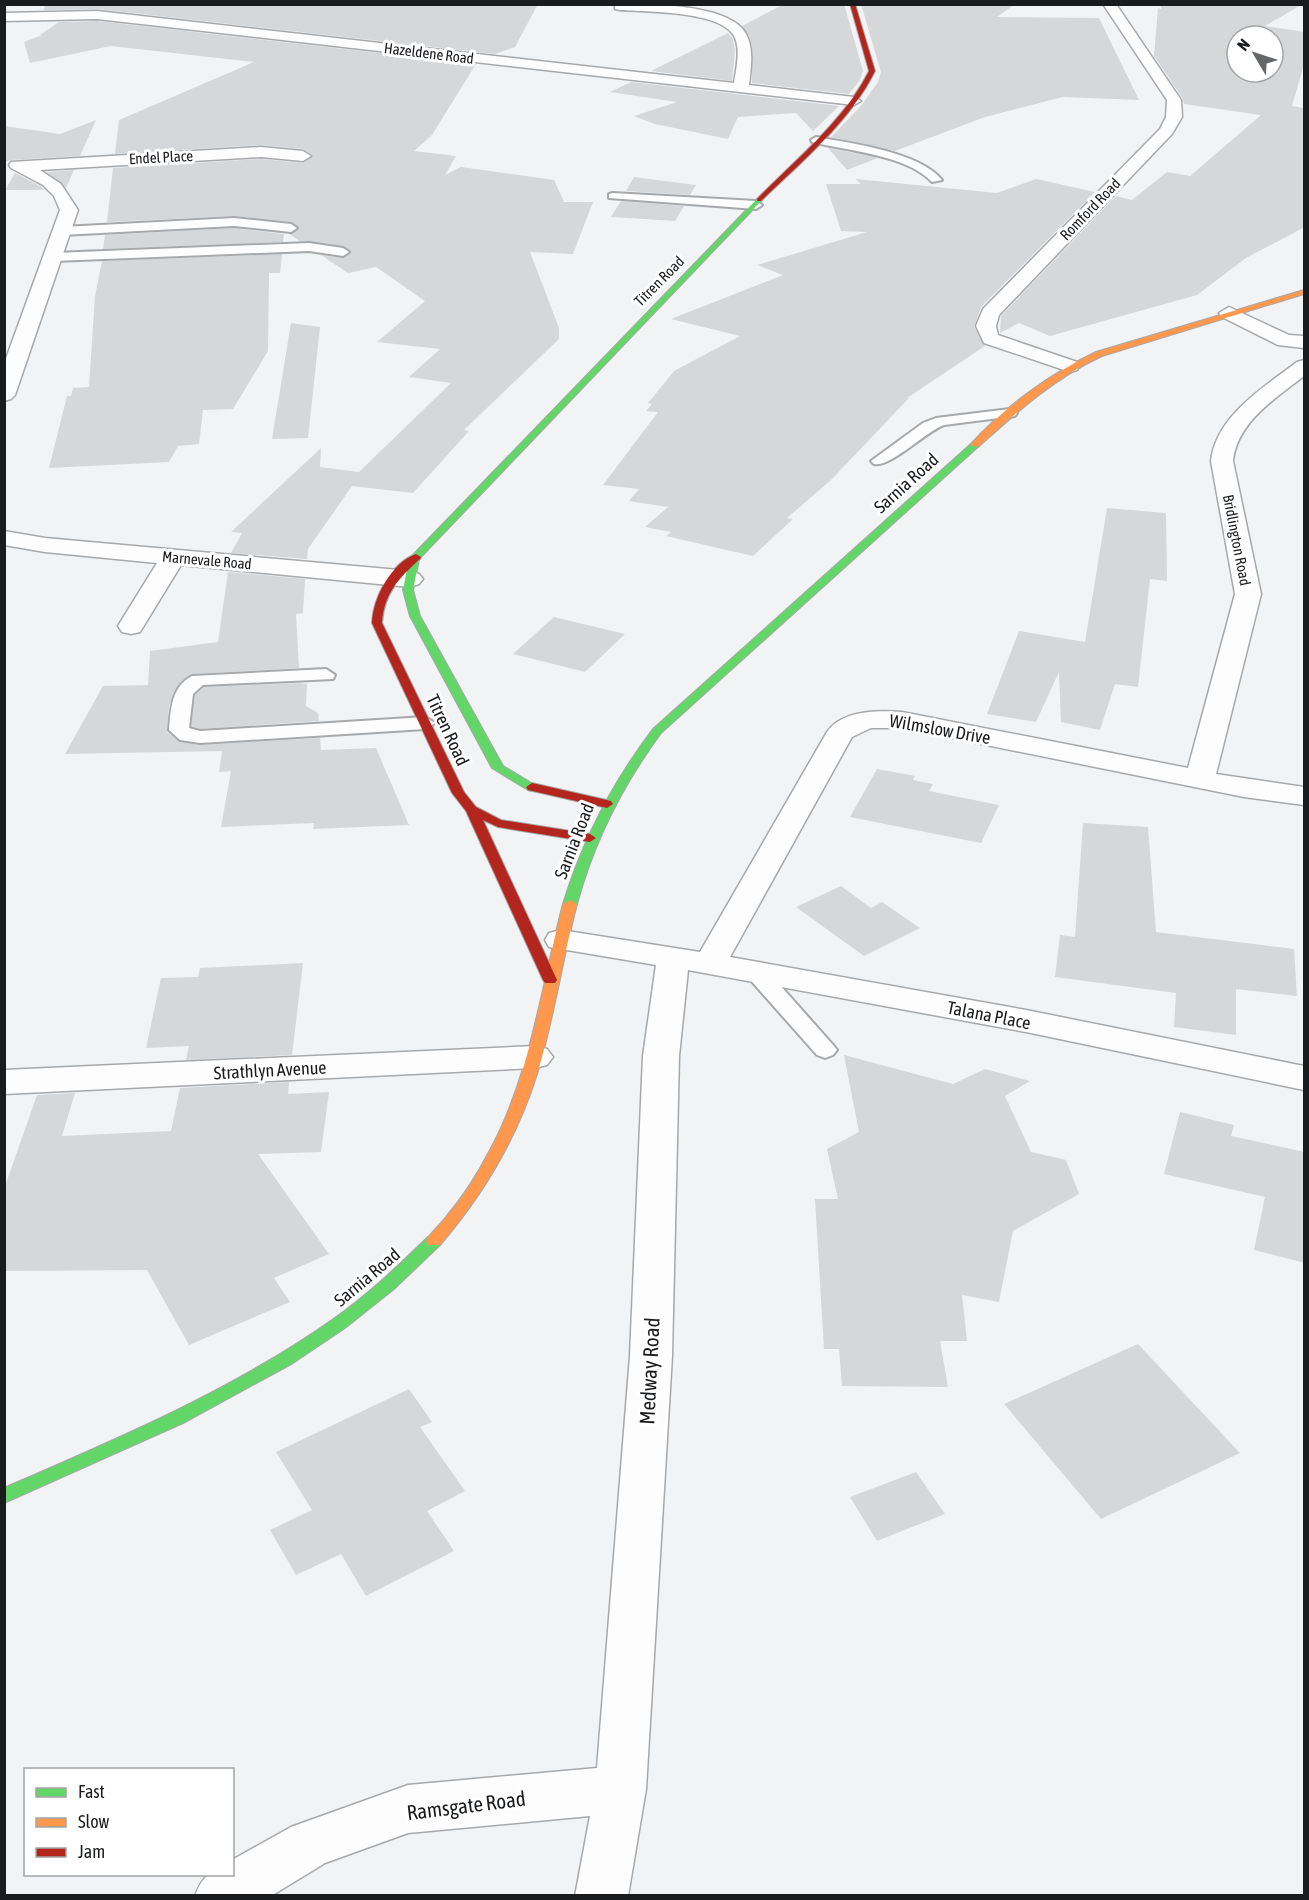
<svg xmlns="http://www.w3.org/2000/svg" width="1309" height="1900" font-family="'Asap Condensed',sans-serif">
  <rect width="100%" height="100%" fill="#f1f3f5"/>
  <path fill="#d6d7d8" fill-rule="evenodd" d="M45,4h493l-23,43 -20,7 -398,-45 -53,1z
    M784,4h60l19,67 -3,9 -11,14 -97,-11v-37l-10,-20z
    M861,4h154l-18,13 102,1 40,82 -76,-3 -78,20 -90,34 -64,-14 30,-31 17,-24 3,-10z
    M1161,4h142l-38,22 40,6v29l-13,45 13,2v119l-59,31 -49,37 -147,41 -31,-13 -19,10 1,-17 115,-120 16,4 35,-28 23,4 71,-61 -77,-11 -1,-5 -29,-43 4,-48 3,1zM1237,36h36v36h-36z
    M97,21l379,43 -44,71 -18,16 42,5 -11,19 16,-8 93,13 10,22h29l-20,52 -43,-2 29,76v11l-95,91 5,1 -56,62 -61,-7 -44,63 -1,10 -76,-6 11,-20 -11,-1 90,-84 -1,19 39,5 92,-89 -42,-6 31,-28 -63,-7 48,-41 -49,-34 -28,6 -27,-18 22,3 7,-4v-4l-7,-4 -43,-5 -11,-7 10,-5 -8,-7 -57,-6 -127,6 6,-54 148,-9 42,4 10,-8 -10,-6 -42,-4 -146,9 4,-34 135,-58 -143,-16 -81,17 -6,-21 18,-7h-2l19,-13z
    M728,33l5,6 2,12 -3,30 -81,-10z
    M631,82l208,24 -26,25 -17,-18 -58,4 -10,22 -73,-15 -21,-8 43,-14 -67,-10z
    M96,120l-16,36 -69,4 -7,2v-36l56,8z
    M828,148l31,6 19,4 -31,12z
    M74,170l-8,18 -19,-16z
    M15,173l27,14 2,3h-39z
    M634,177l62,8 -6,10 -64,-4z
    M856,179l141,14 39,-14 59,13 -114,115 -7,20 11,19 -78,52h2l-77,81 -45,39 6,1 -40,37 -87,-20 5,-4 -26,-5 23,-20 -39,-6 10,-12 -36,-4 55,-73 -12,-1 6,-7 -4,-1 26,-32 66,-35 -69,-17 112,-44 -26,-10 110,-33 -26,-1 -15,-47h35z
    M621,201l63,5 -9,15 -64,-4z
    M234,228l50,6 -1,8 -180,7 2,-14z
    M282,254l-2,19h-11l-1,78 -35,58 -30,1 -4,34 -21,2 -9,16 -120,6 18,-72h4l2,-8 16,-1 6,-91 7,-35z
    M291,323l29,4 -12,111 -36,1z
    M1107,508l59,5 1,68 -17,-2 -12,108 -23,-3 -15,46 -39,-8 -2,-50 -23,50 -49,-8 32,-83 66,11z
    M228,572l77,7 -2,34 -7,1 3,54 -108,6 -17,18 -5,14 -2,26 13,10 20,3 120,-7 1,12 55,-2 33,77 -96,4 1,-6 -93,4 10,-56 -12,1 3,-21 -157,3 38,-68 45,-1 2,-34 68,-9z
    M554,617l71,17 -40,38 -72,-18z
    M300,683l7,1 -1,22 12,7 1,8 -119,8 -9,-3 4,-31 9,-8z
    M877,769l38,7 -2,4 20,4 -4,7 70,14 -18,38 -131,-26z
    M1083,823l65,4 8,105 138,17 3,47 -61,-7v46l-62,-8 2,-34 -121,-16 5,-42 15,2z
    M841,886l30,22 11,-6 38,26 -56,28 -68,-49z
    M303,963l-11,92 -106,5 3,-14 -43,2 15,-70 37,-1 2,-9z
    M844,1055l109,29 32,-15 45,12 -25,15 26,56 35,8 13,34 -66,37 -14,71 -37,-7 5,46h-27l8,46 -106,-1 -3,-37h-15l-9,-150h23l-11,-50 32,-17z
    M289,1082l-1,12 41,-2 -8,60 -63,2 71,100 -55,24 16,24 -101,43 -42,-75 -143,1v-82l33,-94 38,-2 -13,43 109,-5 9,-43z
    M1180,1112l54,13 -3,11 74,16v111l-51,-13 11,-53 -101,-23z
    M1138,1344l102,109 -139,66 -97,-115z
    M409,1389l23,33 -12,5 45,64 -38,20 27,40 -88,45 -25,-42 -45,21 -26,-45 42,-20 -36,-58z
    M916,1472l29,42 -68,27 -27,-44z"/>
  <g fill="none" stroke-linecap="round" stroke-linejoin="round">
    <g stroke="#a6a8aa" stroke-width="4">
      <path id="lane" d="M816,137c34,6 104,15 126,43l-10,2c-25,-27 -84,-31 -120,-40l-1,-2z
        M613,193l143,8 6,4 -6,4 -147,-11v-4z
        M234,218l57,6 6,4 -6,4 -57,-6 -172,9 -6,-4 6,-4z
        M309,243l34,5 6,4 -6,4 -34,-5 -255,10 -6,-4 6,-4z
        M1010,409l7,4 -2,3 -71,9c-19,7 -54,43 -70,39l-3,-3 52,-38 13,-5z
        M326,669l9,6 -2,4 -130,6 -10,9 -4,34 11,3 225,-14 10,6 -10,6 -225,14 -20,-3 -11,-10c2,-21 2,-43 23,-54z
        M755,964l8,2 70,79 4,5 -4,5 -8,3 -8,-3 -70,-79 -3,-5 3,-5z"/>
    </g>
    <g stroke="#a6a8aa" stroke-width="3">
      <path id="street" d="M615,4c31,0 115,-1 131,30 8,15 5,34 3,51l105,12 7,4 -7,4 -757,-86 -93,2v-8l93,-2 637,72c2,-14 8,-38 -2,-50 -17,-22 -86,-21 -112,-23l-5,-1z
        M1103,4h13l65,96 1,17 -10,17 -173,181 -3,11 2,9 79,27 3,4 -3,4 -7,2 -86,-29 -8,-17 7,-17 177,-180 6,-12 1,-17z
        M261,147l42,4 8,5 -8,5 -42,-4 -221,13 21,14 17,26 -63,185 -4,4 -7,2v-37l56,-154 -6,-14 -11,-11 -32,-17 -2,-3 2,-3z
        M1229,307l60,28 15,1v12l-26,-3 -56,-28 -3,-4z
        M1304,360v16c-28,22 -67,46 -71,85l28,133 -45,180 88,13v18l-60,-8 -342,-69h-31l-19,9 -122,220 296,53 278,56v24l-278,-58 -338,-62 -9,86 -7,300 -26,433 -18,107h-53l15,-80 -182,17 -83,30 -54,33h-76c10,-25 13,-22 37,-22v-14l59,-33 117,-42 189,-17 33,-412 13,-300 13,-91 -107,-18 -4,-7 4,-7 12,-3 139,22 127,-220c15,-22 51,-22 75,-20l286,56 47,-174 -24,-133c5,-45 53,-74 86,-99z
        M4,531l41,7 365,33 9,3 4,5 -4,5 -9,3 -229,-22 -41,67 -9,2 -9,-2 -4,-6 39,-63 -112,-11 -41,-7z
        M535,1046l12,3 6,8 -6,8 -12,3 -531,26v-24z"/>
    </g>
    <g stroke="#a6a8aa" stroke-width="2">
      <path id="fast" d="M757,199l5,1 -343,359 -6,31 7,26 83,150 35,21 -6,4 -4,-1 -36,-22 -82,-152 -7,-26 6,-31z
        M972,443l8,2 -319,288c-39,53 -67,108 -84,171l-2,3h-10l-2,-3c20,-65 49,-121 90,-175z
        M434,1235l6,2 2,4 -2,4 -46,44 -49,39 -52,35 -110,60 -179,80v-15c113,-49 227,-97 328,-168 35,-24 66,-54 96,-83z"/>
    </g>
    <g stroke="#a6a8aa" stroke-width="2">
      <path id="slow" d="M1304,290v4l-202,62c-48,22 -85,56 -124,91l-8,-2c34,-38 80,-71 126,-93z
        M570,900l7,4c-15,56 -23,115 -40,170 -20,64 -54,121 -97,171h-12l-2,-4c5,-9 14,-16 20,-24 17,-20 31,-42 43,-65 42,-77 52,-164 74,-248z"/>
    </g>
    <g stroke="#a6a8aa" stroke-width="2">
      <path id="jam" d="M850,4h5l20,67c-25,51 -74,91 -114,130h-4v-2c39,-40 87,-78 112,-128z
        M416,554l5,3 -1,2c-21,19 -36,34 -38,64l82,169 12,15 25,13 89,14 6,4 -6,4 -92,-15 -15,-7 74,160 -2,3h-10l-2,-3 -77,-169 -14,-18 -80,-170c1,-25 19,-60 44,-69z
        M532,783l79,18 2,3 -6,4 -79,-18 -2,-3z"/>
    </g>
    <use href="#lane" fill="#fdfdfe" fill-rule="evenodd"/>
    <use href="#street" fill="#fdfdfe" fill-rule="evenodd"/>
    <use href="#fast" fill="#63d668" fill-rule="evenodd"/>
    <use href="#slow" fill="#ff974d" fill-rule="evenodd"/>
    <use href="#jam" fill="#b3261e" fill-rule="evenodd"/>
  </g>
  <g text-anchor="middle" dominant-baseline="central" stroke-width="6" stroke-linejoin="round" paint-order="stroke">
    <g font-size="15" fill="#1a1b1d" stroke="#fff">
      <text transform="translate(429 53) rotate(7)">Hazeldene Road</text>
      <text transform="translate(161 157) rotate(-3)">Endel Place</text>
      <text transform="translate(1090 209) rotate(-46)">Romford Road</text>
      <text transform="translate(659 281) rotate(-45)">Titren Road</text>
      <text transform="translate(1237 540) rotate(79)">Bridlington Road</text>
      <text transform="translate(207 560) rotate(5)">Marnevale Road</text>
    </g>
    <g font-size="18" fill="#1a1b1d" stroke="#fff">
      <text transform="translate(906 483) rotate(-42)">Sarnia Road</text>
      <text transform="translate(940 729) rotate(10)">Wilmslow Drive</text>
      <text transform="translate(448 730) rotate(65)">Titren Road</text>
      <text transform="translate(574 841) rotate(-69)">Sarnia Road</text>
      <text transform="translate(989 1015) rotate(11)">Talana Place</text>
      <text transform="translate(270 1070) rotate(-3)">Strathlyn Avenue</text>
      <text transform="translate(367 1277) rotate(-40)">Sarnia Road</text>
    </g>
    <g font-size="21" fill="#1a1b1d" stroke="#fff">
      <text transform="translate(649 1371) rotate(-87)">Medway Road</text>
      <text transform="translate(466 1805) rotate(-7)">Ramsgate Road</text>
    </g>
  </g>
  <rect width="1309" height="1900" fill="none" stroke="#1a1b1d" stroke-width="12"/>
  <rect x="24" y="1768" width="210" height="108" fill="#ffffff" stroke="#a3a4a5" stroke-width="1.5"/>
  <rect x="36" y="1788" width="30" height="9" fill="#63d668" stroke="#a3a4a5" stroke-width="1.5"/>
  <text x="78" y="1798" font-size="18" fill="#1a1b1d">Fast</text>
  <rect x="36" y="1818" width="30" height="9" fill="#ff974d" stroke="#a3a4a5" stroke-width="1.5"/>
  <text x="78" y="1828" font-size="18" fill="#1a1b1d">Slow</text>
  <rect x="36" y="1848" width="30" height="9" fill="#b3261e" stroke="#a3a4a5" stroke-width="1.5"/>
  <text x="78" y="1858" font-size="18" fill="#1a1b1d">Jam</text>
  <g transform="translate(1255 54) rotate(309)"><circle r="28" fill="#ffffff" stroke="#a3a4a5" stroke-width="1.5"/>
  <path d="M0-4.5L10 22L0 15L-10 22Z" fill="#656769"/>
  <text y="-9" font-size="16" font-weight="bold" text-anchor="middle" fill="#1a1b1d">N</text>
  </g>
</svg>
